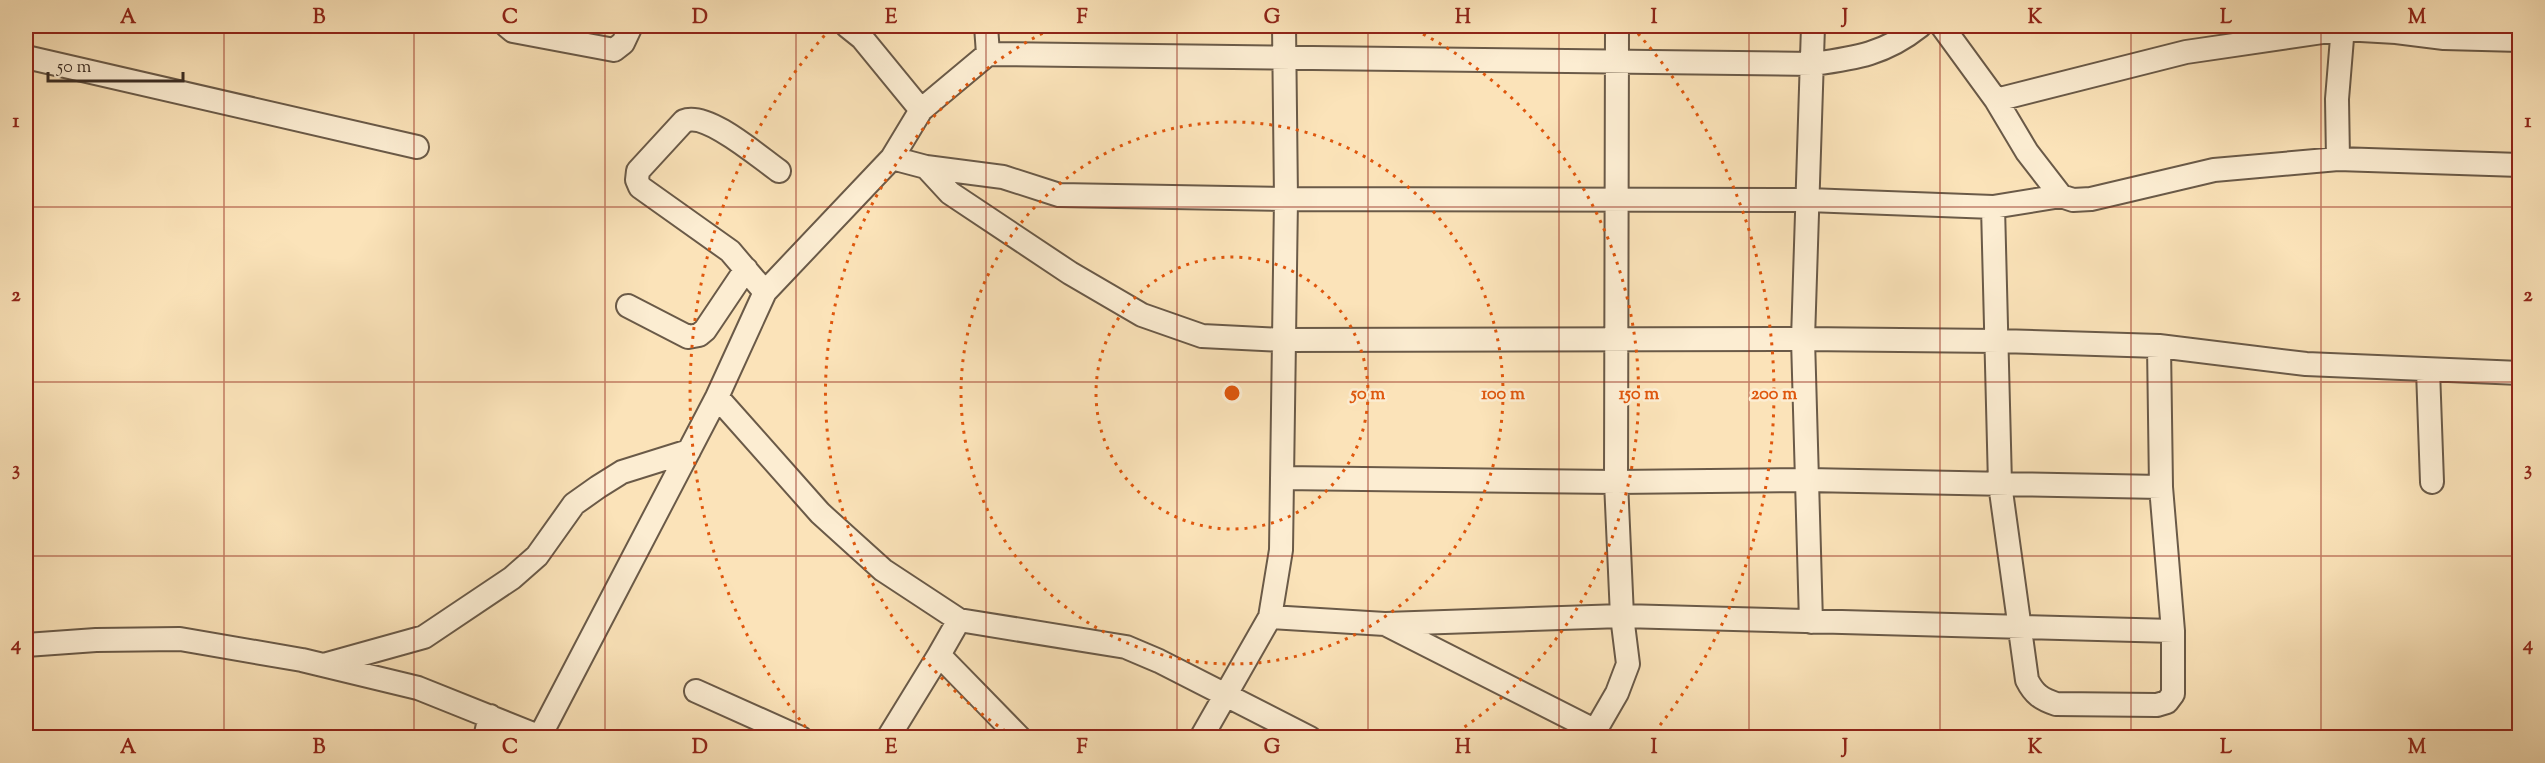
<svg xmlns="http://www.w3.org/2000/svg" width="2545" height="763" font-family="'Sorts Mill Goudy',serif">
  <rect width="100%" height="100%" fill="#fbe3b9"/>
  <filter id="stains"><feTurbulence type="fractalNoise" baseFrequency=".00333" numOctaves="4"/><feColorMatrix values="0 0 0 0 .2 0 0 0 0 .09 0 0 0 0 .02 0 0 0 .5 -.17"/></filter>
  <radialGradient id="worn" r=".72"><stop offset=".6" stop-color="#630" stop-opacity="0"/><stop offset="1" stop-color="#630" stop-opacity=".3"/></radialGradient>
  <g fill="none" stroke-linecap="round" stroke-linejoin="round">
    <g stroke="#6a5a48" stroke-width="26">
      <path id="minor" d="M507,26l6,5 101,19 9,-7 8,-17
        M847,26l15,12 59,72
        M986,26l2,28
        M1942,26l54,74 31,52 34,44 12,4 18,-1 123,-29 124,-11 -1,-60 6,-73
        M26,57l391,90
        M1996,100l190,-48 157,-23 53,3 48,6 76,2
        M892,158l34,9 77,10 56,18 227,4 522,1 185,7 68,-11
        M2338,159l182,6
        M926,167l24,26 120,80 72,42 60,21 82,4 519,-1 195,2 161,5 147,18 214,9
        M1993,207l7,277 27,196c7,14 14,19 29,24l101,1 10,-3 6,-8v-63
        M765,292l-35,-41 -90,-64 -3,-7 1,-9 46,-50c23,-10 75,36 95,50
        M628,306l60,31 11,-2 6,-5 41,-61
        M2428,370l4,112
        M717,397l103,116 63,57 76,50 167,27 33,14 151,77
        M1282,478l334,4 192,-2 353,7
        M1270,617l115,7 237,-8 551,15 -12,-144 -2,-141
        M959,620l-20,35 81,83
        M1811,622l-8,-283 10,-313
        M1387,625l209,106
        M26,645l70,-5 84,-1 122,21 116,28 125,50
        M327,664l97,-27 88,-59 25,-22 37,-52 24,-17 24,-15 67,-21
        M696,691l105,47
        M485,738l5,-22
        M539,738l178,-341 48,-105 127,-134 29,-48 67,-56 825,10c43,-6 72,-10 107,-38
        M888,738l51,-83
        M1201,738l69,-121 11,-67 5,-351 -2,-173
        M1591,738l26,-45 11,-29 -6,-48 -6,-134 1,-456"/>
    </g>
    <use href="#minor" stroke="#fcedd2" stroke-width="22"/>
  </g>
  <path fill="none" stroke="#8f2418" stroke-width="1.5" stroke-opacity="0.55" d="M224,26v712M414,26v712M605,26v712M796,26v712M986,26v712M1177,26v712M1368,26v712M1559,26v712M1749,26v712M1940,26v712M2131,26v712M2321,26v712M26,207h2494M26,382h2494M26,556h2494"/>
  <g fill="none" stroke="#df570d" stroke-width="3" stroke-dasharray="3 6">
    <circle cx="1232" cy="393" r="136"/>
    <circle cx="1232" cy="393" r="271"/>
    <path d="M1013 736A407 407 0 0 1 1057 26M1407 26A407 407 0 0 1 1451 736"/>
    <path d="M811 734A542 542 0 0 1 832 27M1632 27A542 542 0 0 1 1653 734"/>
  </g>
  <circle cx="1232" cy="393" r="9" fill="#df570d" stroke="#fcedd2" stroke-width="3"/>
  <g font-size="18" text-anchor="middle" font-weight="bold" fill="#df570d" stroke="#fcedd2" stroke-width="5" stroke-linejoin="round" paint-order="stroke">
    <text x="1368" y="399">50 m</text>
    <text x="1503" y="399">100 m</text>
    <text x="1639" y="399">150 m</text>
    <text x="1774" y="399">200 m</text>
  </g>
  <rect width="2545" height="763" fill="none" stroke="#fbe3b9" stroke-width="66"/>
  <path d="M48 72v9h135v-9" fill="none" stroke="#3a2c23" stroke-width="3"/>
  <text x="57" y="72" font-size="18" fill="#3a2c23" stroke="#fcedd2" stroke-width="4.5" paint-order="stroke">50 m</text>
  <rect x="33" y="33" width="2479" height="697" fill="none" stroke="#8f2418" stroke-width="2"/>
  <g font-size="20" text-anchor="middle" font-weight="bold" fill="#8f2418">
    <text x="128" y="23">A</text>
    <text x="319" y="23">B</text>
    <text x="510" y="23">C</text>
    <text x="700" y="23">D</text>
    <text x="891" y="23">E</text>
    <text x="1082" y="23">F</text>
    <text x="1272" y="23">G</text>
    <text x="1463" y="23">H</text>
    <text x="1654" y="23">I</text>
    <text x="1845" y="23">J</text>
    <text x="2035" y="23">K</text>
    <text x="2226" y="23">L</text>
    <text x="2417" y="23">M</text>
    <text x="16" y="127">1</text>
    <text x="2528" y="127">1</text>
    <text x="16" y="301">2</text>
    <text x="2528" y="301">2</text>
    <text x="16" y="475">3</text>
    <text x="2528" y="475">3</text>
    <text x="16" y="650">4</text>
    <text x="2528" y="650">4</text>
    <text x="128" y="753">A</text>
    <text x="319" y="753">B</text>
    <text x="510" y="753">C</text>
    <text x="700" y="753">D</text>
    <text x="891" y="753">E</text>
    <text x="1082" y="753">F</text>
    <text x="1272" y="753">G</text>
    <text x="1463" y="753">H</text>
    <text x="1654" y="753">I</text>
    <text x="1845" y="753">J</text>
    <text x="2035" y="753">K</text>
    <text x="2226" y="753">L</text>
    <text x="2417" y="753">M</text>
  </g>
  <rect width="100%" height="100%" filter="url(#stains)"/>
  <rect width="100%" height="100%" fill="url(#worn)"/>
</svg>
